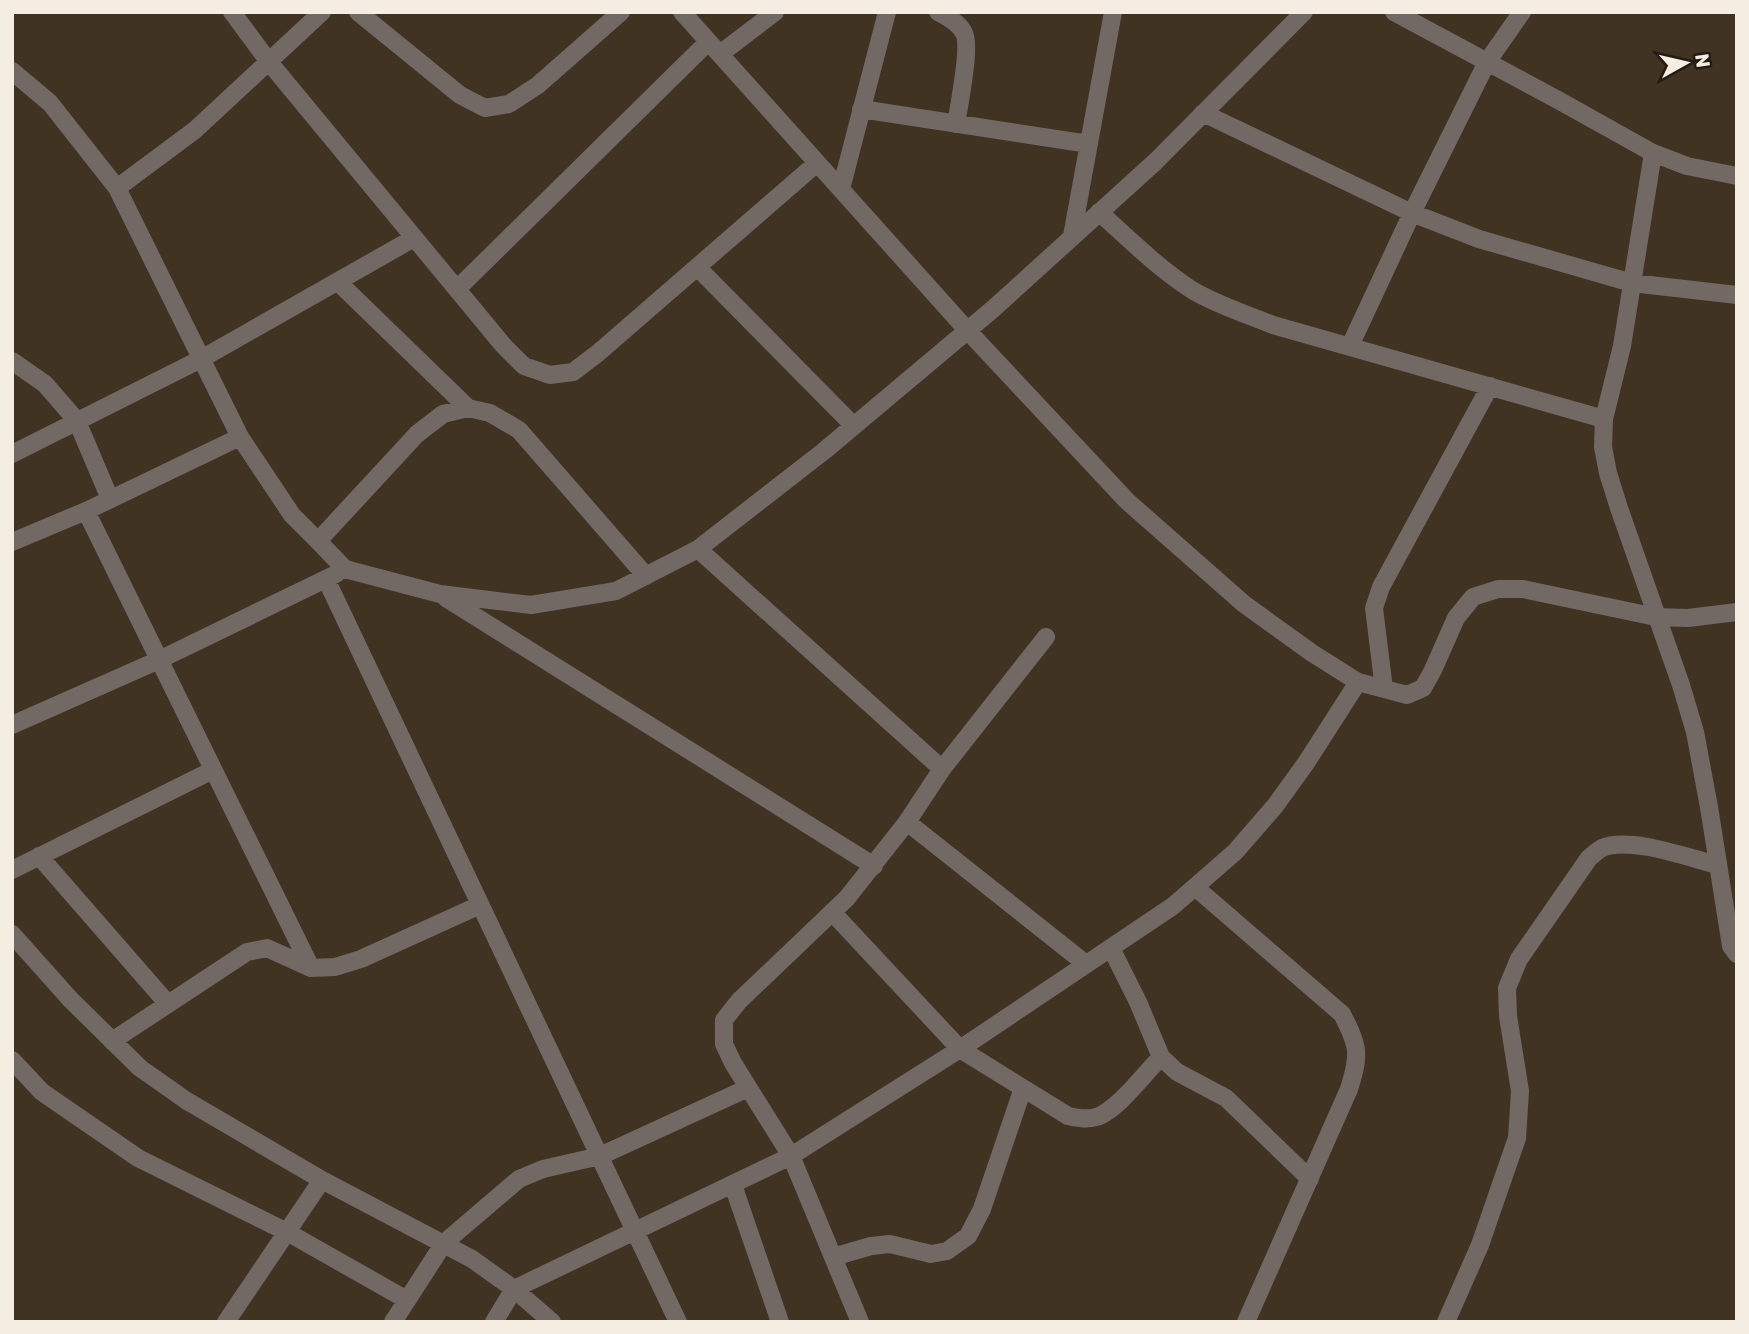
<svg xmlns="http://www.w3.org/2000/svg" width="1749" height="1334" font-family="Rubik,sans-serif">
  <rect width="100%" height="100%" fill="#403322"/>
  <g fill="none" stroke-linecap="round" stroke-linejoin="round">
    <path stroke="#736964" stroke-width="18" d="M232,12l37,50 234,283 21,21 26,9 23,-3 25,-19 219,-190
      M358,12l102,83 25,13 24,-4 29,-19 83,-73
      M682,12l285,318 160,171 117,103 68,49 46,29 49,13 16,-7 10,-18 23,-52 17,-21 25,-8h25l133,28 32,1 49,-6
      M938,12c10,5 21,11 26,21 7,13 -5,73 -8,91
      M1394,12l164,88 95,53 34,13 50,10
      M720,54l55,-42
      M12,71l38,32 67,85 123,249 52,78 26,26 27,28 95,25 91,11 85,-14 82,-42 126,-98 169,-142 162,-147 149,-150
      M861,109l228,35
      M1203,113l209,100 67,26 153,44 105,12
      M1653,153l-31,193 -18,73 -1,28 5,26 11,35 62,177 14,47 14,75 22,139 6,8
      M117,188l78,-58 127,-118
      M841,189l46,-177
      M1099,212c30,27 59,56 93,78 25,15 54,24 81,35l331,94
      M1072,236l41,-224
      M697,267l157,159
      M338,282l130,126
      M457,289l251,-247
      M1350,346l62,-133 75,-151 35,-50
      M12,361l33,23 32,37 33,78
      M12,454l189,-95 213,-121
      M86,511l225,457
      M318,541l99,-107 26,-20 25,-6 22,5 29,17 127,146
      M12,542l74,-31 154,-74
      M698,549l244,220
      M326,579l352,743
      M446,598l428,268
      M1384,689l-10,-81 7,-21 109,-201
      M12,725l147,-65 177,-86
      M907,822l179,142
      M39,856l129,148
      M12,870l201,-100
      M1195,887l147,127c17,33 18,40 7,75l-103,233
      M832,912l128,137 108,67c10,2 19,4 28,1 20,-5 50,-45 65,-60
      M12,934l58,65 70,69 47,33 135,79 150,79 42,30 38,33
      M1111,948l27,54 23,55 16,15 49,26 84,81
      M112,1041l135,-89 20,-4 44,20 24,-1 26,-8 119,-54
      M12,1060l30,32 96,66 149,74 120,68
      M733,1185l47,137
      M833,1257l38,-11 19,-2 41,10 16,-3 21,-15 14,-27 41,-121
      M226,1322l96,-142
      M393,1322l51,-79 75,-64 24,-10 57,-13 148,-68
      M494,1322l20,-33 277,-133 169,-107 213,-143 62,-54 40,-46 31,-43 52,-81
      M860,1322l-69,-166 -58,-93 -9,-19v-24l15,-19 108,-103 60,-76 35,-53 104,-132
      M1446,1322l34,-77 37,-107 3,-47 -12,-75 -1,-28 12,-29 70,-101c4,-3 9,-8 13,-10 28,-12 87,10 116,17"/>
  </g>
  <rect width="1749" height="1334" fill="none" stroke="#f5ede2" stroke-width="28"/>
  <g transform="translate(1686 63) rotate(82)" stroke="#221c14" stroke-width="5" paint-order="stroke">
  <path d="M0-5L12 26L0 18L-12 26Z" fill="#f5ede2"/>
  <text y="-10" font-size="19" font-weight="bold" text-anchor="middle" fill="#f5ede2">N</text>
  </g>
</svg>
